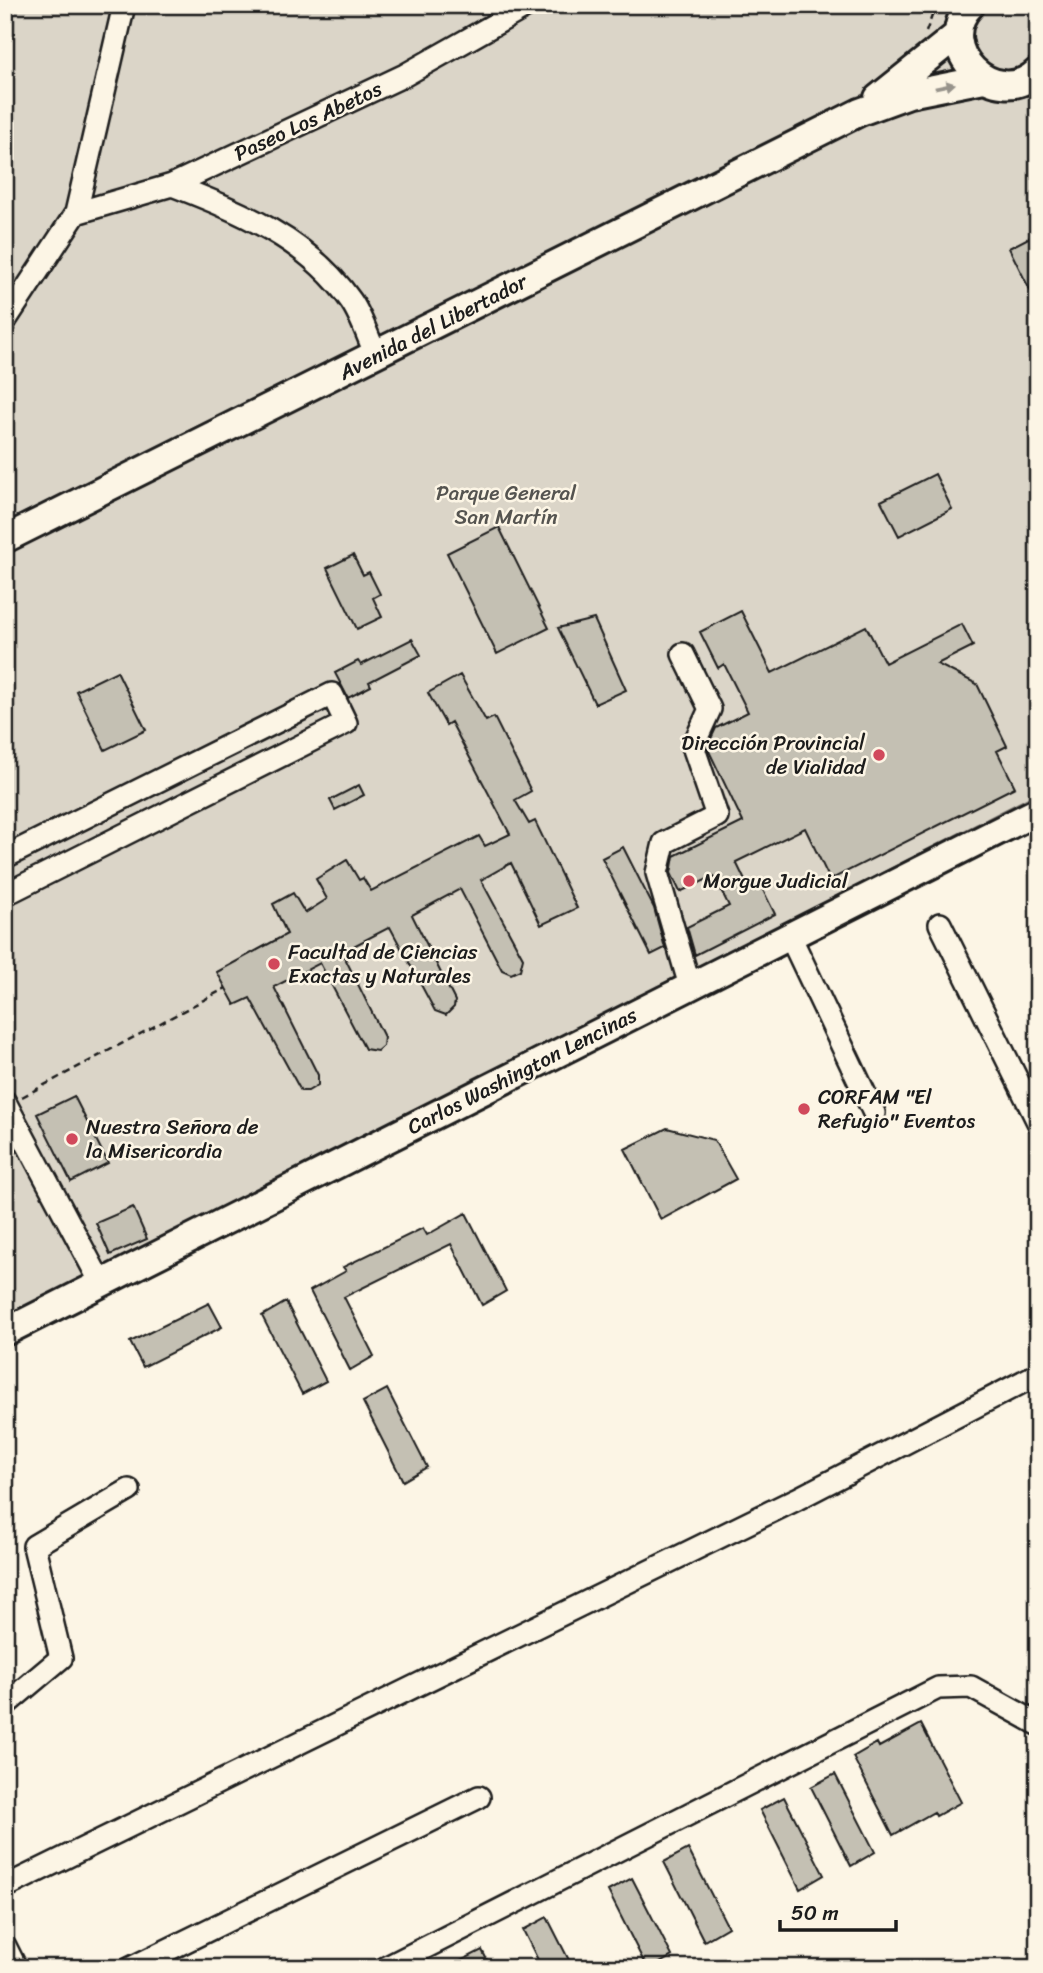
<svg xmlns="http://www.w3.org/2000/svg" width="1043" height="1973" font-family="Sriracha,sans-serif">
  <rect width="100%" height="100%" fill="#fcf5e5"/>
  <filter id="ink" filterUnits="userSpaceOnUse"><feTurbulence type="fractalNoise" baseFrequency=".0143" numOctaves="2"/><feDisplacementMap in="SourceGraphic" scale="14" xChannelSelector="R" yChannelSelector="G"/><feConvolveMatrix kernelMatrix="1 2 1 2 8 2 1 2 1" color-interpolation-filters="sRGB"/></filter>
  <g filter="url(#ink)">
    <path fill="#dbd5c8" stroke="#7c7872" stroke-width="2" d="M5,5h1033v788l-1033,530z"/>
    <path fill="#c4c0b3" stroke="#1c1c1c" stroke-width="2" d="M1038,233v73l-29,-58z
      M935,474l17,35 -53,27 -18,-35z
      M499,527l50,101 -52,26 -50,-101z
      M353,555l10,20 6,-3 11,22 -7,4 9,19 -25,12 -30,-61z
      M741,611l31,62 94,-47 19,37 77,-39 11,22 -36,18 40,20 30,62 -10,5 18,36 -185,93 -25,-52 -69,34 14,29 11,-5 14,28 -80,41 -8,-28 42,-21 -15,-30 -34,16 -9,-19 3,-17 69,-34 -36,-75 9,-19 32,-16 -24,-48 -6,4 -18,-36z
      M594,619l32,71 -31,14 -37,-76z
      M412,639l9,16 -52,27 2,4 -23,12 -13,-25 23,-12 3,4z
      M117,671l29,59 -41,20 -29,-59z
      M460,675l26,46 8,-4 37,74 -16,9 14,24 6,-3 42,87 -36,17 -30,-62 -30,17 42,78 -3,12 -9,4 -9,-4 -42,-81 -48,26 43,86 -1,6 -8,8 -11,-4 -45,-84 -48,25 42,85 -1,9 -6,5 -12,-2 -45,-86 -46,24 44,88v10l-10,6h-7l-51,-93 -15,7 -18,-33 70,-38 -14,-30 20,-11 12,20 22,-14 -11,-20 31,-19 12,20 4,-2 8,13 108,-55 6,10 25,-12 -59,-112 -5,3 -18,-32z
      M359,785l5,10 -29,15 -5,-10z
      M623,847l31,61 11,40 -14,7 -49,-97z
      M74,1096l34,67 -37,19 -34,-68z
      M667,1128l47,12 22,39 -75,41 -36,-71z
      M133,1207l14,32 -37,16 -14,-32z
      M466,1213l40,78 -24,14 -31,-61 -107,53 30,59 -24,14 -40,-79 36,-20 -3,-4 80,-39 4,7z
      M286,1302l40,79 -24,13 -40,-78z
      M209,1303l13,24 -79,40 -13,-25z
      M387,1389l40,78 -24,14 -40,-79z
      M921,1724l40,78 -25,14 -2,-4 -41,23 -40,-78 24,-14 2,4z
      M835,1774l40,78 -24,14 -40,-79z
      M784,1797l40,78 -24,14 -40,-79z
      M688,1849l40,78 -24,14 -40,-79z
      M632,1878l40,78 -21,12h-4l-39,-77z
      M547,1917l26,51h-31l-19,-38z
      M482,1950l9,18h-44z"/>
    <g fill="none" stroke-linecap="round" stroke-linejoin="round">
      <g stroke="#1c1c1c" stroke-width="26">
        <path id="minor" d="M172,185c67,26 136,54 179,116 11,16 17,37 25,54
          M76,213l96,-28 233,-110 124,-70
          M5,321l71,-108 48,-208
          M683,654l27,55 -17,37 24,70 -53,27 -7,30 33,113
          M5,857l327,-163 14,29 -334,168 -7,-2
          M940,924l98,198
          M790,936l84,177
          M5,1102l96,181
          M5,1705l56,-47 -27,-112 95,-56
          M5,1887l792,-388 241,-125
          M5,1946l11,22
          M131,1968l348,-171
          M385,1968l553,-280 33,-1 67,37"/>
      </g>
      <g stroke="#1c1c1c" stroke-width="32">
        <path id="major" d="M971,5c-41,42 25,108 67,66
          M878,98l80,-64
          M5,539l855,-427 49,-18 75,-15
          M5,1332l1033,-521"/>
      </g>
      <path stroke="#1c1c1c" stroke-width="2.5" stroke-dasharray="7 5" stroke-linecap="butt" d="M926,32l10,-27
        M22,1097l204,-109"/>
      <use href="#minor" stroke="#fcf5e5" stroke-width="21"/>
      <use href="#major" stroke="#fcf5e5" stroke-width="26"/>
    </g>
    <defs><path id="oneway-solid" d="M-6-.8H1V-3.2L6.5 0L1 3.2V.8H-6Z" transform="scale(1.75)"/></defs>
    <use fill="#97938b" href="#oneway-solid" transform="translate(945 86) rotate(-11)"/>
  </g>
  <g fill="#d1495b" stroke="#fcf5e5" stroke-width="2.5">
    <circle cx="879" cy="755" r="7"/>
    <circle cx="689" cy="881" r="7"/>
    <circle cx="274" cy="964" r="7"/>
    <circle cx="804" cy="1109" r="7"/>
    <circle cx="72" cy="1139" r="7"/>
  </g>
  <g text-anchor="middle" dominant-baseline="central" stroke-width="5" stroke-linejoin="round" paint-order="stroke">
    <g font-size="21" fill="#1c1c1c" stroke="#fcf5e5">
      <text transform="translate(308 121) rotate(-25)">Paseo Los Abetos</text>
      <text transform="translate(433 327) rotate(-27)">Avenida del Libertador</text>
      <text transform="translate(522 1071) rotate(-27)">Carlos Washington Lencinas</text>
    </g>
    <g font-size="21" fill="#555450" stroke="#fcf5e5">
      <text x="506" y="493">Parque General<tspan x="506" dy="24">San Martín</tspan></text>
    </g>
    <g font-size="21" fill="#1c1c1c" stroke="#fcf5e5" text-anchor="start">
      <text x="865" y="743" text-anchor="end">Dirección Provincial<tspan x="865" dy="24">de Vialidad</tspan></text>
      <text x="703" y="881">Morgue Judicial</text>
      <text x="288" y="952">Facultad de Ciencias<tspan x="288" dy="24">Exactas y Naturales</tspan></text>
      <text x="818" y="1097">CORFAM "El<tspan x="818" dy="24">Refugio" Eventos</tspan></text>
      <text x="86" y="1127">Nuestra Señora de<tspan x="86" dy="24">la Misericordia</tspan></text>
    </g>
  </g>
  <rect width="1043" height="1973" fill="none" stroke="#fcf5e5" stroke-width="28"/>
  <rect x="14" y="14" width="1015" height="1945" fill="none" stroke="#1c1c1c" stroke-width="2.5" filter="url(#ink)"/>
  <path d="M780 1920v10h116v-10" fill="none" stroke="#1c1c1c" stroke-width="3.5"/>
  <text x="791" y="1920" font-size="21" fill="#1c1c1c" stroke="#fcf5e5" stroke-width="5" paint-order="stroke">50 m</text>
</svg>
